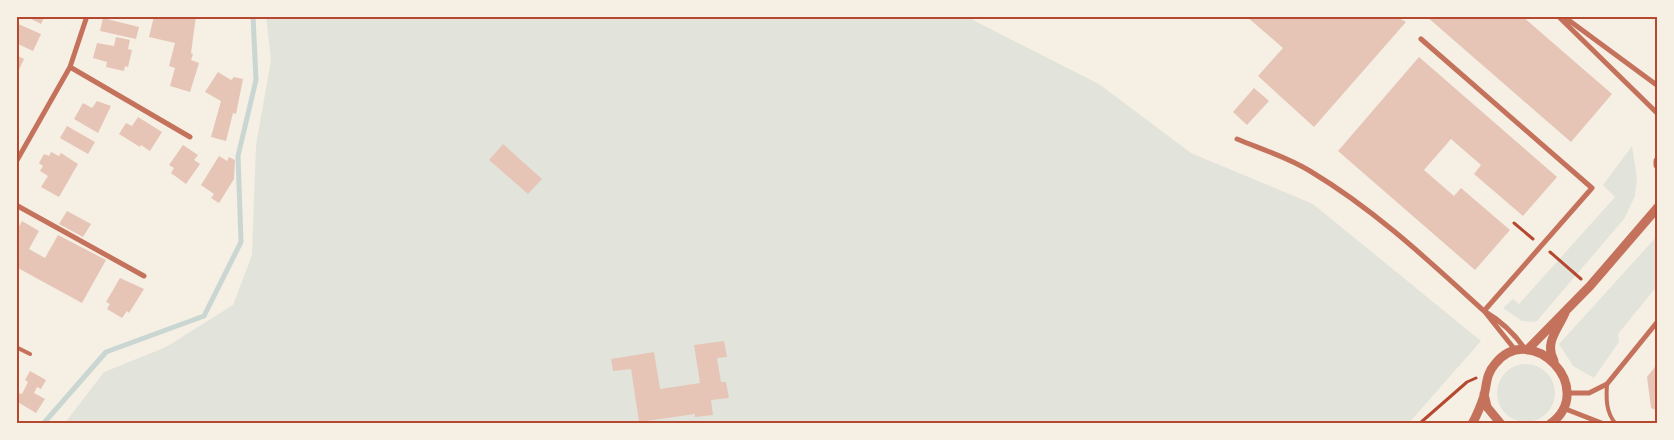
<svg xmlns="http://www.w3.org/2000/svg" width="1674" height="440" font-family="'PT Sans Narrow',sans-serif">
  <rect width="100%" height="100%" fill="#f6efe4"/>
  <path fill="#e2e4dc" d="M266,16h699l134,68 92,69 122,51 168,137 -73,83h-1344l40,-52 62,-25 67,-42 19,-50 4,-110 15,-85z
    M1632,146l5,32 -2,18 -11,23 -88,103 -14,-1 -19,-13 10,-9 6,5 96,-107 -12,-12z
    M1658,235v50l-40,49 1,8 -25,36 -21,-12 -14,-22z
    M1497 393a29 29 0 1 1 58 0a29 29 0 1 1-58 0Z"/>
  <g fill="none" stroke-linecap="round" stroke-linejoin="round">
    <path stroke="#c9d6d2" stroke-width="5" d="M43,424l63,-72 98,-36 37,-74 -3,-86 18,-76 -3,-64"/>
  </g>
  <path fill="#e6c5b7" d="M25,16h20l-4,8z
    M154,16h42l-5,37 2,1 -2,6 8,3 -9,29 -20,-6 5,-18 -6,-2 6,-23 -26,-6z
    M1246,16l65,2 85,-2 10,6 -92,105 -56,-51 25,-28z
    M1426,16h96l90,78 -41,48z
    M103,18l36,9 -3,12 -36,-8z
    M16,23l25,11 -8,17 -17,-8z
    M116,37l14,3 -2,9 4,1 -4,17 -3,-1 -1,5 -18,-4 1,-5 -14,-4 4,-15 17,3z
    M16,55l8,4 -8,17z
    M1419,57l138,120 -34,39 -49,-42 7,-9 -30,-26 -27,31 30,26 7,-8 49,42 -35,40 -137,-119z
    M218,72l13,8 3,-3 9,2 -7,35 -3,-1 -7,28 -15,-4 10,-36 -16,-9z
    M1254,88l15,13 -22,24 -14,-13z
    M97,101l14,5 -13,27 -24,-14 9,-16 9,5z
    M138,117l24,15 -12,19 -9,-6 -1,2 -21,-13 7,-11 6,3z
    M67,126l28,16 -7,12 -28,-16z
    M503,144l39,35 -14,15 -39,-34z
    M183,145l15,10 -4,5 6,4 -14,20 -15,-11 3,-5 -5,-3z
    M51,152l8,4 2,-3 17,11 -19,33 -18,-10 7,-11 -8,-5 3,-5 -4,-3 5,-9 5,2z
    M219,156l8,5 2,-4 6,3 -1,19 -15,24 -8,-5 3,-4 -13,-9z
    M67,211l24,13 -8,13 -24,-13z
    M22,221l17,10 -10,18 16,9 13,-23 48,25 -24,43 -66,-36v-35z
    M120,278l24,11 -15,24 -2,-2 -5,7 -15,-9 3,-5 -4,-2z
    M724,341l3,16 -10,1 4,24h5l3,16 -18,2 2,15 -18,2v-3l-56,8 -8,-53 -18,2 -2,-12 43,-7 6,37 40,-6 -6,-38z
    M1658,363v48l-7,-3 -4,-31z
    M30,371l16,9 -5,9 -4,-2 -3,6 11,6 -9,14 -20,-12 2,-8 4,1 6,-12 -3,-2z"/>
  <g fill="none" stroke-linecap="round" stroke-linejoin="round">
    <path stroke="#b5482f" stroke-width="3" d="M1514,223l19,16
      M1550,252l31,27
      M1419,424l48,-42 9,-4"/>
    <path stroke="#c5725c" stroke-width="4" d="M16,347l14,7
      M1607,384c-1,15 -1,29 9,40"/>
    <path stroke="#c5725c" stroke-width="5" d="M1558,16l100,98
      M1563,16l95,70
      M70,67l120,70
      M1237,139c24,10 50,18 73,32 65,39 118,89 174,140l108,-123 -171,-149
      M16,162l54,-95 17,-51
      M16,205l128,71
      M1484,311c17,10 30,22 41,38
      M1485,312l31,39
      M1567,393h22l18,-9 51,-63
      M1563,408l41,16"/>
    <path stroke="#c5725c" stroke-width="9" d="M1658,161v4
      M1527,350l63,-64 68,-79
      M1554,361c-10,-18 4,-32 11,-48
      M1484,394l3,13 14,17
      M1472,424c5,-9 9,-19 12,-28 3,-12 2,-22 11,-32 36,-45 104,25 55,60"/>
  </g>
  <rect width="1674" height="440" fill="none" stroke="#f6efe4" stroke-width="35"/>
  <rect x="18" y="18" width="1638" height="404" fill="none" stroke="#b5482f" stroke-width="2"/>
</svg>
